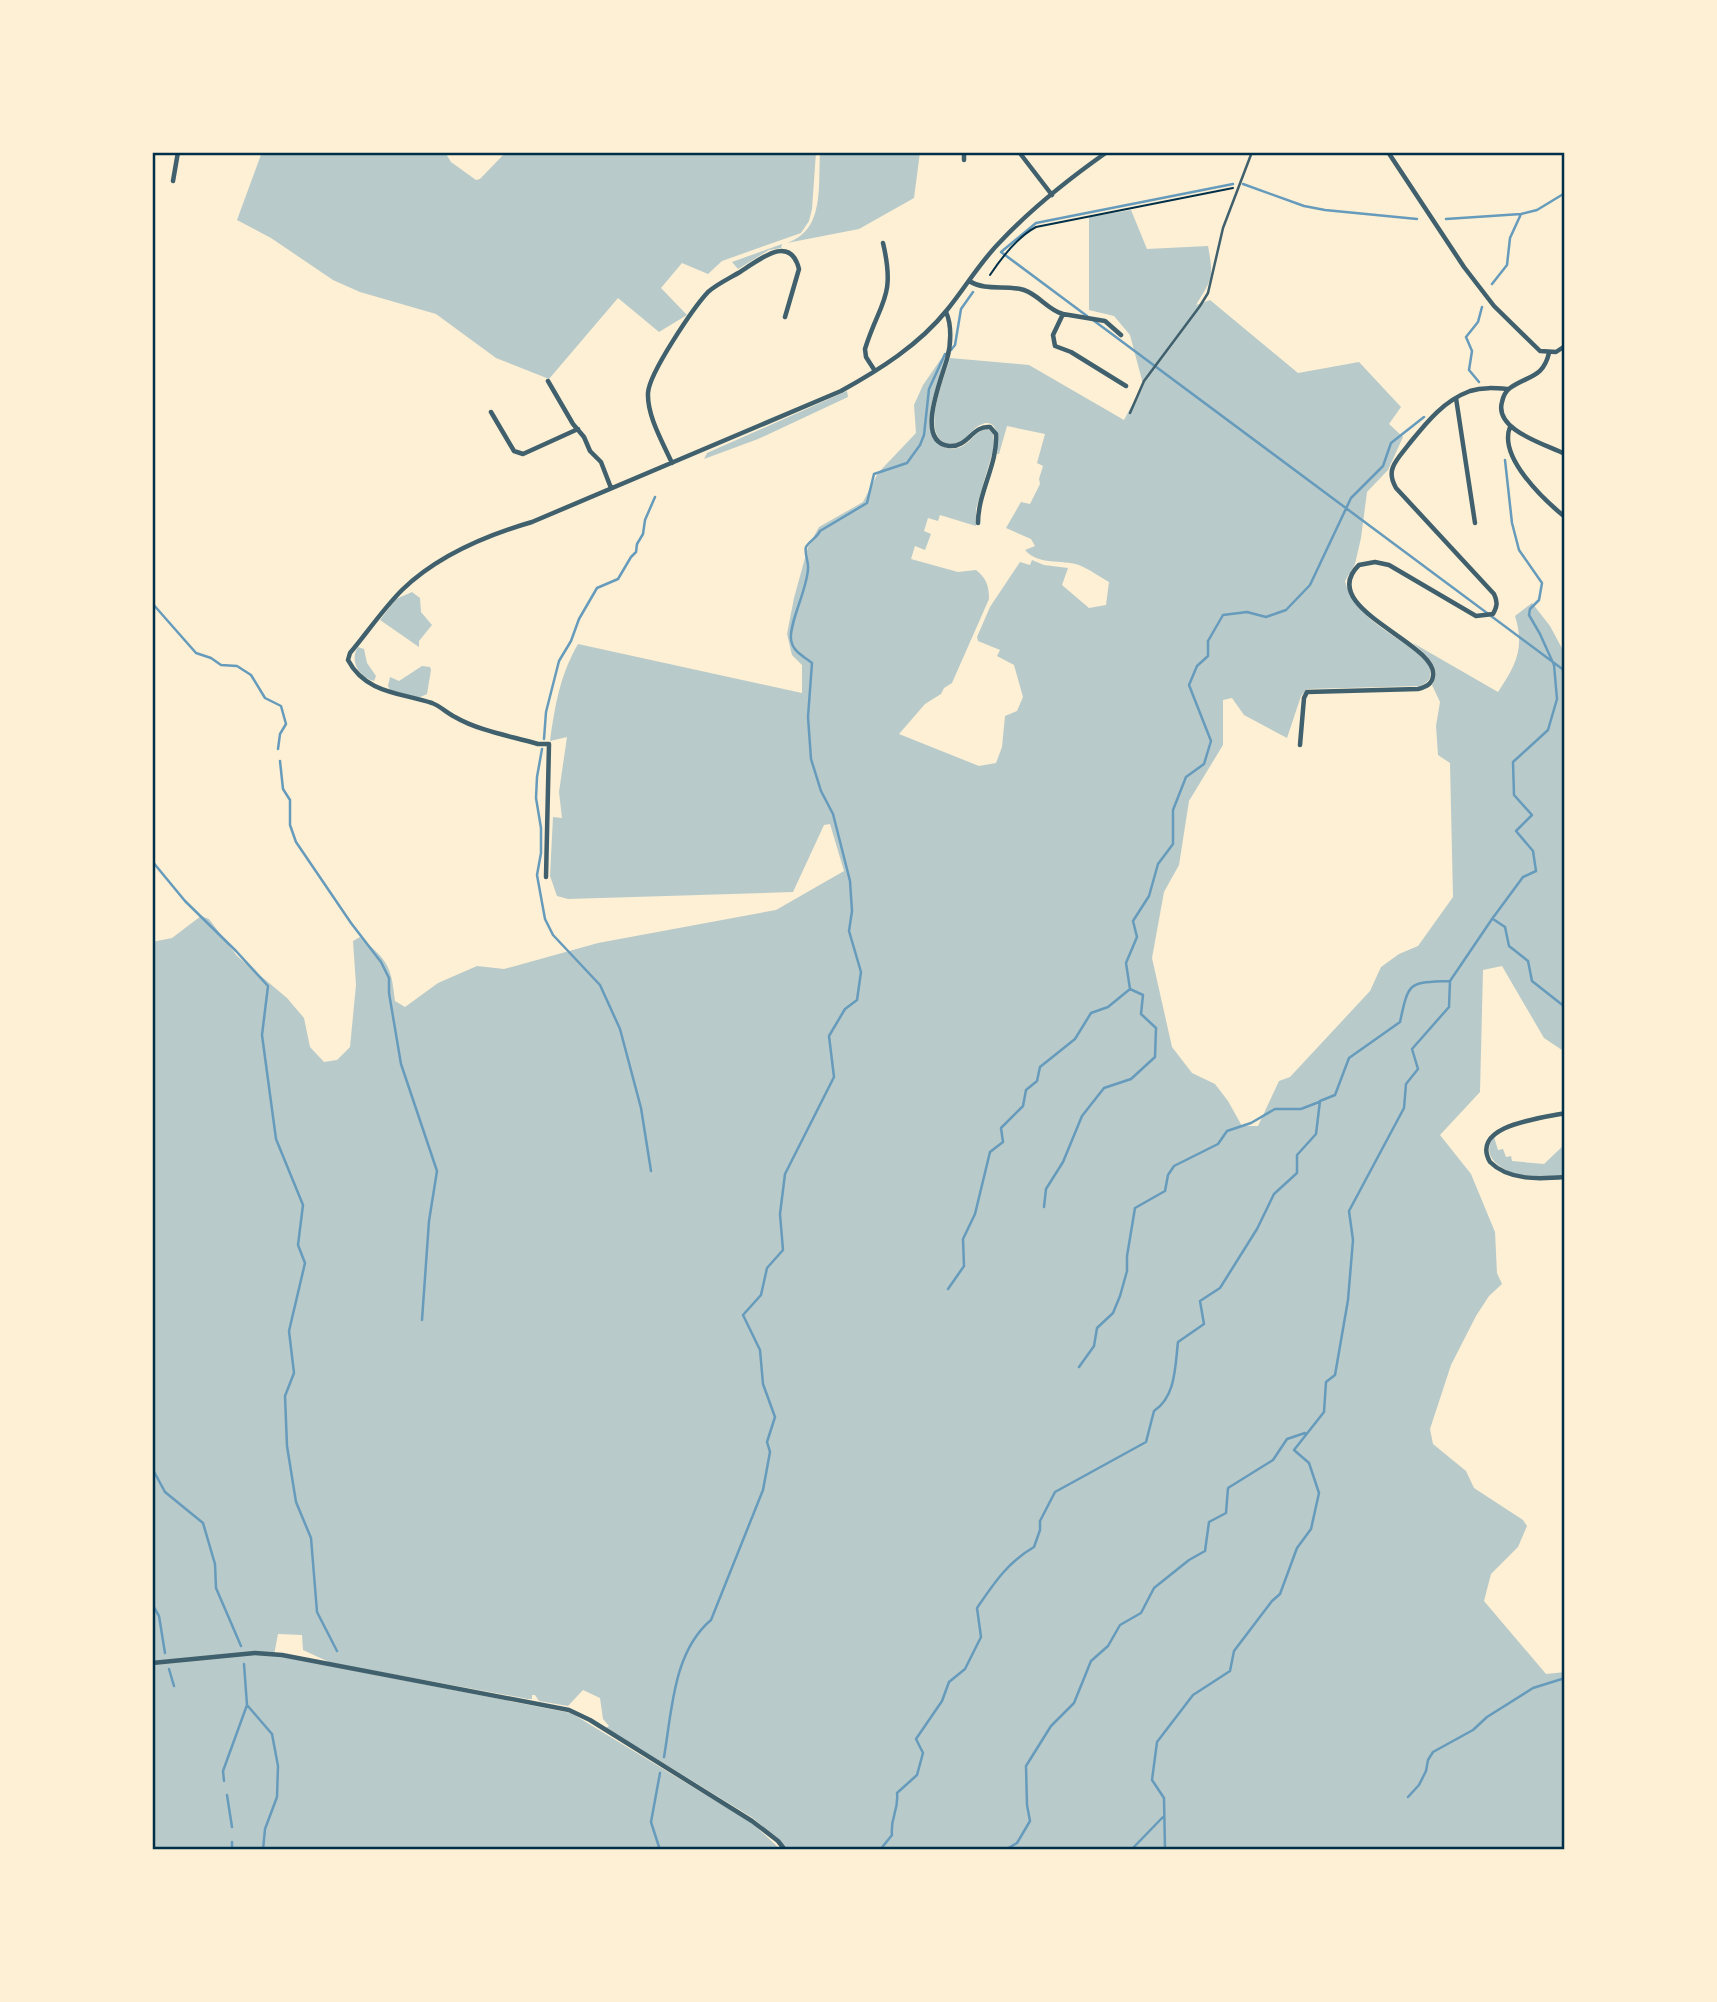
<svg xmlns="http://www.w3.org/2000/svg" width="1717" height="2002" font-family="Inter,sans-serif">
  <rect width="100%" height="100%" fill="#fdf0d5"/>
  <path fill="#b9caca" d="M262,152h183l6,10 25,18 4,-1 26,-27h310l-4,57 -3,12 -8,12 -79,28 -14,13 -26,-11 -21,25 26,27 -28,17 -41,-34 -69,81 -53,-21 -60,-44 -76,-22 -27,-12 -62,-42 -34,-18z
    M820,152h100l-6,46 -55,31 -72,14c38,-13 31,-56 33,-91z
    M1131,210l16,39 61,-3c6,32 4,33 -12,59l14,-5 88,73 61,-11 42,45 -12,17 14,13 -15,33 -21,22 -6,46 -6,26 -10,17c10,41 58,55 84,83 2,12 3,17 -9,22l-113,3 -6,7 -14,42 -43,-23 -12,-17 -9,2v45l-34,56 -10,64 -15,27 -12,66 20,89 20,26 23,11 13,17 14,25h16l21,-45 11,-4 80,-86 11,-24 18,-13 19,-8 35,-49 -3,-134 -12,-8 -2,-29 4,-24 -8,-17c11,-18 -7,-31 -19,-42l85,49c18,-27 27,-44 17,-76l17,-13 18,23 15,28v398l-21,-14 -42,-72 -19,4 -3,122 -40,43 31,39 24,58 2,41 5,11 -13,12 -13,20 -25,49 -21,64 3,15 33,27 8,17 49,32 4,6 -9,21 -27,27 -7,27 62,73 19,-2v178h-779l-6,-8 -27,-24 -147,-90 3,-2 -6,-7 -3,-21 -17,-8 -15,16 -29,-5 -4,-6h-3v4h-4l-180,-33 -19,-4 -26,-12 -1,-15 -24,-1 -4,21 297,58 181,110 29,27h-629v-908l20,-4 29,-22 8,3 28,37 50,42 17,20 6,29 14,15 13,-2 13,-13 6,-62 -3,-44 7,-4c27,24 31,26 35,64l10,6 33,-24 39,-17 27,3 94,-26 178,-33 68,-39 -14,-47 -6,1 -31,67 -225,7 -11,-3 -7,-20 3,-59 9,1 -3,-26 8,-55 -17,4c5,-35 10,-66 28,-97l224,49v-28l-10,-10 -5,-21 7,-36 14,-51 11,-20 44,-25 15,-29 38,-40 -2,-28 9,-20 18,-26 4,-1c-5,21 -26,66 -8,84 5,5 12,8 20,6 13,-2 16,-17 31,-19l5,5 1,13 -18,62v17l-36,-11 -2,6 -10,-3 -4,13 7,3 -6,16 -10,-4 -4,13 47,13 18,-2c10,8 13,15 13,29l-37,84 -8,5 -3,6 -16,10 -26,30 80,32 17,-3 6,-16 3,-31 12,-5 6,-14 -9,-32 -17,-9 3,-6 -22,-9 -1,-4 13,-30 30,-45 10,3 2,-5 12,5 24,3 -6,17 27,23 17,-3 3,-23c-9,-5 -20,-13 -30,-17 -18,-6 -40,1 -54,-15l10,-4 -4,-7 -25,-11 15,-26 9,2 10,-20 -1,-5 4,-13 -6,-3 8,-29 -38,-8 -8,28h-2c2,-11 2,-39 -17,-29 -12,6 -20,27 -37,17 -21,-14 2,-65 7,-84l79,7 95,55 19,-36 -13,-49 -16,-19 -25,-6v-93z
    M782,244l-1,4 -12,2 -31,19 -6,-7z
    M847,391l1,6 -90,42 -54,20 3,-6z
    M412,592l8,6 1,14 11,13 -13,16v6l-39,-27 16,-21z
    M358,647l6,2 3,14 9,13 -2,5c-15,-4 -25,-20 -16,-34z
    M422,666l8,1 1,3 -4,24 -9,4 -28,-8 -2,-4 2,-9 9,4z
    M1494,1137l4,13 5,-1 3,8 5,-1 1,5 32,3 21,-20v31c-9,1 -19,3 -28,3 -20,0 -62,-16 -43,-41z"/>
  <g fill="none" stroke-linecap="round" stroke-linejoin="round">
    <path stroke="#669bbc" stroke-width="2.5" d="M1243,184l61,22 21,4 92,9
      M1446,219l75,-5 16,-4 28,-17
      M1492,284l15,-19 3,-27 11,-24
      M1087,316l-86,-64 35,-29 197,-39
      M1093,320l472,351
      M951,350l4,-5 6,-36 12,-17
      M1479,382l-10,-12 3,-19 -6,-14 12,-15 4,-15
      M152,603l44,50 15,5 10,7 16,1 14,9 14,23 16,8 5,18 -6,10 -2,15
      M544,739l2,-27 13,-51 12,-20 8,-22 18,-31 21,-9 13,-22 5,-5 1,-8 6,-10 2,-14 10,-23
      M542,749l-5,28 -1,21 5,30v25l-4,22 8,44 8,16 47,50 20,44 21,79 10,63
      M280,761l3,28 7,11v25l6,17 55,81 30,39 8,16v15l12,71 36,107 -8,50 -7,99
      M152,861l33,40 51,50 32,35 -6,49 14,104 27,66 -5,40 7,18 -16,68 5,42 -9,23 2,50 9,56 15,36 6,74 20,39
      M1493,919l12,8 4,19 19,15 4,20 33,26
      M1130,989l-4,-26 11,-26 -4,-16 16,-25 9,-32 15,-20v-34l13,-33 18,-13 7,-23 -22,-56 8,-19 11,-10v-15l15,-26 24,-3 19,5 20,-7 24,-25 41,-87 32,-32 8,-23 33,-26
      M1044,1207l2,-18 17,-27 19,-46 22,-28 27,-9 24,-22 1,-29 -15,-14 2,-19 -13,-6
      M948,1289l16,-23 -1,-27 12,-25 15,-62 13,-10 -2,-14 22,-22 3,-16 11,-9 3,-14 35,-28 16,-26 17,-6 22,-18
      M1079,1367l15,-21 3,-18 16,-15 7,-17 7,-25v-15l8,-48 30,-17 3,-16 6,-9 44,-22 9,-13 24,-8 24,-14h26l18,-7
      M152,1468l13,24 38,31 12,41 1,24 25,58
      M152,1604l7,12 6,37
      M169,1669l5,17
      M247,1705l25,29 6,32 -1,31 -12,32 -2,21
      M664,1757c8,-46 9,-105 47,-137l52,-130 7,-38 -3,-10 8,-25 -12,-33 -3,-34 -17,-35 18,-20 6,-27 16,-18 -3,-36 5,-40 49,-97 -5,-41 16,-27 12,-9 4,-28 -12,-41 3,-20 -2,-30 -17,-67 -12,-23 -10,-32 -3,-42 4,-54c-9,-7 -20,-12 -21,-24 -2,-16 16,-49 17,-70 1,-7 -4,-16 -2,-22 3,-6 11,-9 14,-16l47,-28 7,-29 33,-11 13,-18 4,-10 5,-46 16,-35
      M224,1781l-1,-10 24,-66 -3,-41
      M227,1795l5,32
      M1408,1797l11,-12 7,-14 2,-11 5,-8 40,-22 14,-13 46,-29 32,-10
      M232,1842v8
      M660,1850l-9,-28 9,-49
      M880,1850l12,-15c-2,-19 7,-23 5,-42l20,-18 6,-22 -7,-14 26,-38 7,-19 16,-13 16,-32 -4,-29c17,-25 31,-46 57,-61l6,-17v-9l15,-29 91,-50 8,-31c22,-15 21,-44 24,-69l26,-18 -4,-23 20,-13 37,-59 17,-35 23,-21v-18l19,-21 4,-33 15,-6 14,-37 51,-36c9,-42 9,-39 50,-41
      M1005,1850l12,-7 13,-22 -3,-16 -1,-39 25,-40 23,-23 17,-42 17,-15 12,-21 21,-12 13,-25 35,-28 16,-9 4,-29 17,-9 2,-25 45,-28 14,-21 18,-6
      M1131,1850l32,-33
      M1165,1850l-1,-52 -12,-18 5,-38 36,-47 37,-24 4,-20 38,-50 8,-7 17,-46 14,-19 8,-36 -10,-30 -15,-13 30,-38 2,-30 9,-7 13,-75 5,-60 -4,-29 55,-103 2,-24 12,-15 -6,-20 37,-42 1,-26 42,-62 31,-42 13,-6 -3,-20 -17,-20 16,-16 -18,-20 -1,-33 35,-32 9,-31 -3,-34 -14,-31 -11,-19 1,-6 9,-9 3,-17 -23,-33 -7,-27 -7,-63"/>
    <path stroke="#003049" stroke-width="2" d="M990,275c12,-18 27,-38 46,-48l197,-39"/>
    <path stroke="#3f606c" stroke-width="2.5" d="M1130,413l14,-32 56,-75 8,-13 15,-65 29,-76"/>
    <path stroke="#3f606c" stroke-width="4.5" d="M1019,152l33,43
      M1388,152l76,115 30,39 46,45 16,1 9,-6
      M964,160v-8
      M173,181l5,-29
      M969,281c18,11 36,3 55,9 15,5 24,20 39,24
      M946,312c6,13 5,33 1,47 -5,19 -33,83 2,87 19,2 23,-21 41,-19l6,7c2,30 -18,58 -18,89
      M1121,335l-16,-14 -42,-7 -10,21 2,11 16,6 55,34
      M1549,353c-6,25 -20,22 -39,35 -4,3 -7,9 -8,14 -8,28 43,42 63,52
      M875,371l-9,-14 -1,-8c15,-48 31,-51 18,-106
      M548,381l25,43 11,13 6,14 11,11 10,26
      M1456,398l19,125
      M491,412l23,39 9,3 55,-25
      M1510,427c-12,30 34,73 55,90
      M672,463c-9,-20 -25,-47 -24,-70 1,-20 46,-86 60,-101 9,-8 22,-14 32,-20 19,-12 50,-39 59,-3l-14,48
      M1300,745l4,-47 3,-6 111,-3c7,-2 14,-4 15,-13 6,-33 -119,-68 -74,-111l16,-3 14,3 87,51 17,-2c4,-7 5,-12 1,-20l-98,-106c-4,-7 -6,-14 -3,-21 3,-8 11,-16 16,-23 17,-21 34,-43 61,-53 13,-4 25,-3 38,-2
      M546,877l3,-133h-11c-27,-8 -59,-13 -83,-27 -8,-4 -15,-11 -23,-14 -31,-10 -67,-10 -84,-43l2,-7c17,-20 33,-44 52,-63 34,-33 85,-55 130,-68l309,-131c38,-21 78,-46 106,-81 18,-22 33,-48 53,-68 31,-33 70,-64 107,-90
      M1565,1113c-22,5 -96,12 -75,49 19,19 50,17 75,15
      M152,1663l103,-10 27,2 287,55 21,10 162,101 26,20 7,9"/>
  </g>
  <rect width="1717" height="2002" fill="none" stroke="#fdf0d5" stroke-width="308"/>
  <rect x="154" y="154" width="1409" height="1694" fill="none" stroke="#003049" stroke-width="2.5"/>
</svg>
